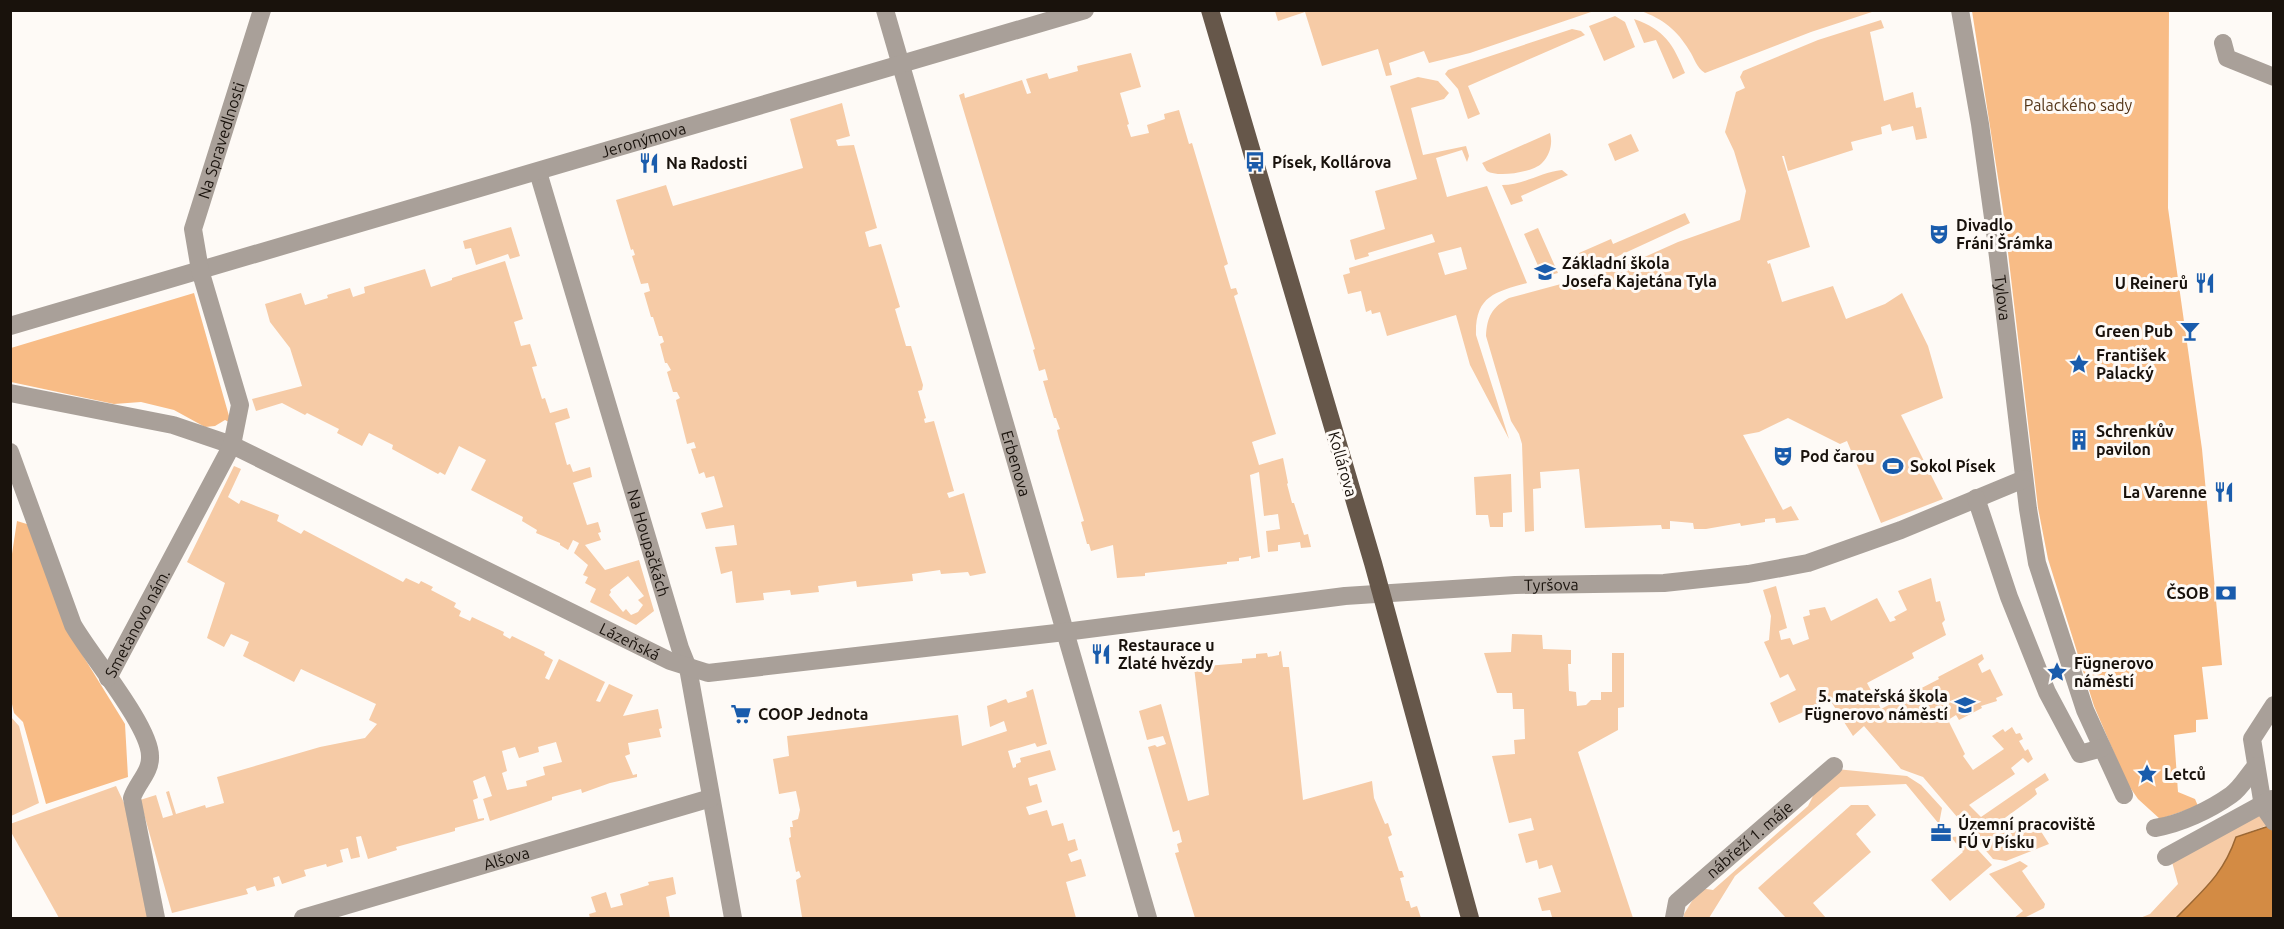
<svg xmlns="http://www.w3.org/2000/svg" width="2284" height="929" font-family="Ubuntu,sans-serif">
  <rect width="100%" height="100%" fill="#fefaf6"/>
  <path fill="#f6cba6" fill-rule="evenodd" d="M1304,10l1,2 289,-1 -124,42 -41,10 -5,-12 -35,12 3,12 -6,1 -8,-27 -56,17 -17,-54 -27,9 -3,-10z
    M1878,10l-67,22 -106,41c-9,-6 -10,-14 -16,-23 -12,-20 -26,-31 -48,-39z
    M1615,16l10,6 10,25 -31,14 -15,-35z
    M1634,19c31,11 39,25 51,54l-12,6 -17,-39 -12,3z
    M1881,20l3,8 -14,4 14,69 29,-9 3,16 5,-1 6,31 -11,2 -3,-14 -21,5 -2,-7 -9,3 1,7 -31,8 2,8 -65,21 -4,-15h-2l28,91 -43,14 1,3 2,-1 12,39 51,-16 13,33 39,-15 17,-11 26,53 15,52 -42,17 42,84 -62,24 -34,-82 -7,3 -52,-26 -29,14 -16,3 40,75 8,-4 8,14 -23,3 -1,-5 -10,1v3l-24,4 -1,-3 -34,6h-12l-1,-6 -23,-2v8h-8l-1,-4 -76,3 -6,-59 -39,3 1,16 -8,1 1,42 -9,1 -3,-88 -3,-10 -8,-13 -25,-85c1,-19 6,-29 23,-38l111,-30 58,-26 62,-22 6,-29 -12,-40 -9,-19 11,-40 9,-4 -5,-11 3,-6 75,-31z
    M1572,29l9,2 4,4 -117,51 12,28 -12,5 -10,-30 -13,-15 3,-4z
    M1131,53l10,34 -21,6 9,31 -2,1 4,12 18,-4 -2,-8 18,-6 -1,-5 15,-4 10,34 3,-1 36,121 -4,2 7,23 5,-1 2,6 -4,2 42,138 -24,8 7,23 24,-7 5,25 -1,1 5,19h2l10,32 4,-1 3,13 -10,1 -1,-6 -22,3v6l-10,1 -2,-21 14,-2 -2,-15 -14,2 -5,-44 -9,3 10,82 -9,2v-3l-12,2v3l-12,1v2l-82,9v3l-28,2 -4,-33 -22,6 -2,-7h-2l-6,-22 3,-1 -25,-83 -2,-8 3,-1 -4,-11h-2l-11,-37 5,-1 -3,-11 -6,2 -6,-21 2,-1 -76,-254 5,-2 1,5 57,-18 5,14 4,-1 -5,-14 21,-6 2,6 29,-8 -1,-5z
    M1418,77l20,4 11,12 -5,6 -33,9 12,47 43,-9 3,10 -2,6 -5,-12 -26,8 11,39 40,-11 40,97c-32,9 -52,13 -51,52l33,104 -39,-74 -14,-50 -69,21 -7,-24 -8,2 -1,-4 -5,2 -5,-21 -13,3 -5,-19 7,-2 -1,-5 86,-26 -3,-8 -64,19 1,3 -14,4 -5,-20 35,-11 -10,-38 42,-12 -27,-93zM1461,247l6,22 -22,6 -7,-22z
    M842,103l8,33 -14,4 2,6 16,-1 23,83 -12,4 4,15 12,-3 19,63 -5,2 11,37h5l12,39 -1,5 -4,1 8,27 -2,1 1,4 9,-2 20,70 -7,2 2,5 15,-5 22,80 -16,3 -2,-4 -27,2 -1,-4 -28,4 1,7 -56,6 -1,-6 -38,5 1,6 -28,3 -1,-5 -27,3 1,7 -28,3 -4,-32 -11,3 -6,-27 22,-2 -3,-20 -28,4 -5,-16 22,-6 -9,-31 -8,2 -2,-6 -5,2 -8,-25 5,-1 -2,-6 -7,2 -11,-44 4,-2 -3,-6h-4l-6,-20 4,-2 -4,-7h-2l-5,-19 4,-2 -2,-6h-3l-6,-19h-2l-7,-24 6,-2 -2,-8 -7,1 -9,-28 3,-1 -2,-6 -2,1 -15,-50 50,-15 7,21 130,-38 -13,-49z
    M1550,133c3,10 0,22 -8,30 -8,9 -44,15 -55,8 -1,-1 -4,-7 -5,-8z
    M1631,134l8,17 -24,10 -7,-17z
    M1562,170l6,5 -47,21 2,5 -12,4 -9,-20c22,0 39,-13 60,-15z
    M1685,213l5,10 -76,35 -29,8 -6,-13 32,-14 2,5z
    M511,227l9,29 -10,3 -2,-5 -32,11 -5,-17 -6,1 -2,-8z
    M1538,228l20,45 -15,4 -19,-43z
    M505,261l18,58 -9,3 7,24 9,-2 7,22 -5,1 10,32 3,-1 5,15 17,-5 3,10 -15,5 12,42 3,-1 3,8 17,-5 2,10 -19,6 14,42 11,-3 3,10 -3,1 3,7 -16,5 20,25 34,-10 15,51 -18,14 -46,-23 6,-13 -11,-6 3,-6 -5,-2 5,-10 -14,-12 5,-10 -6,-3 -5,10 -8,-5v-2l-24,-10 1,-3 -15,-9 1,-4 -52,-27 15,-30 -27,-14 -14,29 -5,-3 -2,2 -46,-25 1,-4 -24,-12 -7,13 -25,-13 2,-4 -32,-16 -2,2 -23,-12 -26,8 -4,-12 50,-13 -12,-38 -20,-26 -5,-18 36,-11 4,12 23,-7 -1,-3 23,-7 3,9 12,-4 -1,-6 61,-18 6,18 21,-7v-2zM628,576l16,20 -6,4 5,5 -5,7 -7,3 -5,-6 -3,3 -14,-17 2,-3 -1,-2z
    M234,466l7,3 -13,28 11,7 2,-4 38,15 -2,6 24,13 3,-4 99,52 3,-4 13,6 2,-3 12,6 -2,3 25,13 -2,4 7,4 -2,5 11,5 2,-4 32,15 -1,3 7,4 2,-3 33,16 -1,3 9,5 -8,18 4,2 10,-21 46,23 -9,19 4,1 9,-18 24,11 -10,21 35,-7 4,19 -3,1 2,8 -33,6 2,11 -5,2 8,19 4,-1v3l-27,6 -28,10 -1,-4 -29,8v3l-62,21 -7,-22 9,-3 -7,-20 -12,5 5,17 -5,2 5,19 6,-1v2l-29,8v3l-59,16 1,3 -29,9 -7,-23 -5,1 4,20 -9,2 -3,-11 -8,2 3,12 -16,5 -1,-3 -22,6 2,6 -24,8 -3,-8 -6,2 2,8 -18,5 -2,-5 -9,3 2,5 -76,19 -32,-113 16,-5 7,23 10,-3 -7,-23 3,-1 7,23 29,-9 1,3 18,-5 -7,-26 103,-30 45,-9 12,-14 -8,-4 7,-16 -75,-35 -7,13 -51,-26 6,-14 -18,-8 -7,13 -17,-9 18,-55 -38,-21zM556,742l6,20 -19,5 2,8 -19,6 1,5 -20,4 -5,-17 5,-2 -5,-20 13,-4 4,11 20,-6 -1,-5z
    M1511,474l1,38 -9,1v14h-13l-2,-12h-12l-2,-38z
    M1931,578l5,24 4,-1 5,19 -3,3 4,12 -34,18 2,5 -47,25 14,26 58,-30 -1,-2 44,-23 2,5 -6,5 4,9 8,-4 13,26 -7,3 1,3 -16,5 1,2 -23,12 -3,-5 -8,5 17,34 -2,2 10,14 31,-21 -12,-13 11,-7 2,3 7,-5 4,7 4,-1 3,6 -4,2 6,10 3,-2 5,10 -5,4 -5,-5 -12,10 4,6 -46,31 12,12 64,-44 4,7 -14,9 2,5 -6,5 -40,29 3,3h27l14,-9 14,22 -43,17 -13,-2 -70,-82 -22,-8 -37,-43 -11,10 -23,-36 -51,23 -9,-20 26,-13 -8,-16 -8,4 -16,-36 5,-2 2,-24 -8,-26 13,-4 11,42 -8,3 2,9 9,-2 3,7 16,-6 -6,-22 7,-2 -1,-5 16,-3 6,14 46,-23 13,24 6,-2 -2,-3 13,-7 -9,-19z
    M1512,634l30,1 1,14 28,1v14h-3l1,27 7,1 1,14 9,-1 5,-5h10v-8h11v-39h12v54l-6,1v22l-40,22 55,166h-84l3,-1 -2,-7 -8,1 -4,-13 23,-6 -9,-27 -13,4 -2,-9 -11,3 -8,-29 16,-4 -3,-12 -22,5 -17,-67 23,-2 -1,-14 11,-1 -1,-30h-11l-1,-16h-15l-13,-40 27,-1z
    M1281,651l2,16h6l14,133 69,-19 2,17 11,26 3,-1 4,12 -4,2 11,34h3l2,6 -4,1 6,23h3l2,7 6,-2 4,12h-226l-20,-65 4,-1 -2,-8 5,-2 -3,-12 -6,2 -25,-85 7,-2 2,2 9,-3 -3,-8 -16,4 -8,-29 22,-7 27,97 21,-6 -15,-128 48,-4v-4l14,-1v-4l11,-1 1,4 11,-2v-3z
    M1033,689l14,55 -10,3 -2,-4 -27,8 5,17 3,-1v-3l5,-2 -1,-4 30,-8 6,20 -28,8 2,8 7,-2 5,18 -16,5 3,8 18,-5 5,16 11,-3 5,18 7,-2 3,11 -10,4 3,8 10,-3 5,17 -20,6 10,36h-279l5,-1 -6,-37 5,-3 -2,-6 -3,1 -7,-34 2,-1 -1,-10h3l-1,-6 6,-2 2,-9 -4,-19 -17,3 -6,-35 16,-3 -2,-20 171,-21 4,31 45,-15 -3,-10 -14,6 -3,-21 19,-7 2,4 19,-6 -1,-5z
    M11,717l8,9 20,77 -28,13z
    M1836,769l71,7 14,9 21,23 -3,16 -33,-40 -66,3 -105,89 -26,42h-25v-4l16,-26 13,2 95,-84 13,-26z
    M116,786l9,19 23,99 -1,14h-88l-48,-86 -1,-8z
    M1851,805h17l8,10 -20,19 15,18 -58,51 13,15h-40l-28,-30z
    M2261,814l7,11 -32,12c-13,38 -33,53 -60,81h-36l10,-4 28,-30 -6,-22z
    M1965,836l27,29 -42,36 -19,-21 32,-28 -12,-15z
    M2020,861l8,5 -6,5 23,33 -1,4 -20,10h-10l9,-7 -34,-37z
    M673,877l3,17 -10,3 4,21h-80l-1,-4 7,-2 -5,-15 15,-5 5,16 12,-3 -3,-11 29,-9 -1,-3z"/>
  <path fill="#f8bc86" d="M1972,11h197l-1,197 34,241 20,216 -20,2 6,52 -12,1v12l-22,3 4,57 17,7 3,7 -38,13 -22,-20 -11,-16 -33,-77 -46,-147 -10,-51 -35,-298z
    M194,293l37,130 -6,-3 -10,6 -10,1 -31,-17 -33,-8 -27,2 -103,-22v-34z
    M17,521l13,4 42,113 53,86 3,53 -82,27 -23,-82 -9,-9 -4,-18v-128z"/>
  <path fill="#d38b44" stroke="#9b6733" stroke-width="1.5" d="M2273,820v98h-97c27,-28 47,-43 60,-81l30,-10z"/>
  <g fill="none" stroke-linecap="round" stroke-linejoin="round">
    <g stroke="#a9a099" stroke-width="18">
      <path id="s1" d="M885,10l263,908"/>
      <path id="s2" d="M1960,10l20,114 15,108 33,277 9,54 48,147 39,85"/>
      <path d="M2223,43l4,15 47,19"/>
      <path id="s3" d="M538,172l142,476 8,20 45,250"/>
      <path id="s4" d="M10,326l1075,-316"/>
      <path id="s5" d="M10,393l163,32 59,20 438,216 38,12 357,-41 280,-36 170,-11 149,-2 84,-9 60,-11 93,-33 123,-51"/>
      <path d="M10,452l63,173c17,30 77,101 77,131 1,16 -13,27 -18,42l24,120"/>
      <path d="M1976,498l33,99 38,95 33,62 22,-6"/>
      <path id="s6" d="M108,678l124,-233 8,-40 -40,-135 -7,-41 69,-219"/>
      <path d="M2274,705l-22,34 11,67 11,16"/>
      <path d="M2155,828c25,-4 55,-18 76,-33 10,-7 17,-20 25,-29"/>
      <path d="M2166,857l106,-58"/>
      <path id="s7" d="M303,918l408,-120"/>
      <path id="s8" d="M1674,918l3,-16 157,-136"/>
    </g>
    <path stroke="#66574a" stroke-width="18" d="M1210,10l163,553 97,355"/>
  </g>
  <defs>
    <g id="bus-bare" transform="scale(1.62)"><path d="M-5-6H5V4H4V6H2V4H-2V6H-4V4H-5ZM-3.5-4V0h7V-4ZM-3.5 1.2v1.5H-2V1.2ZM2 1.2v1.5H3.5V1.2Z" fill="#1a5cac" stroke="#fefaf6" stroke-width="2.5" paint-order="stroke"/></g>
    <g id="restaurant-bare" transform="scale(1.62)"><path d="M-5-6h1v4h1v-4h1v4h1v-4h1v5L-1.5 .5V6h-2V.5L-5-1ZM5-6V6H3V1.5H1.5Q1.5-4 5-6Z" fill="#1a5cac" stroke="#fefaf6" stroke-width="2.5" paint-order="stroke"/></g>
    <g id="theatre-bare" transform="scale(1.62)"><path d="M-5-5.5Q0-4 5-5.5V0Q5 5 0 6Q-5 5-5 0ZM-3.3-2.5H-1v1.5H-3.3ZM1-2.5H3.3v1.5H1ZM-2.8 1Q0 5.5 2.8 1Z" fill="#1a5cac" stroke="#fefaf6" stroke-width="2.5" paint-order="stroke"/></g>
    <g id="school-bare" transform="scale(1.62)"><path d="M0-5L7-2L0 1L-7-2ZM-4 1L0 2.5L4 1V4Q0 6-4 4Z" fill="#1a5cac" stroke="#fefaf6" stroke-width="2.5" paint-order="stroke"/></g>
    <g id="bar-bare" transform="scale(1.62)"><path d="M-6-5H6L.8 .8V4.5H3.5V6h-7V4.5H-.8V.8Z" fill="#1a5cac" stroke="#fefaf6" stroke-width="2.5" paint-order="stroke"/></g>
    <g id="sight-bare" transform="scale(1.62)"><path d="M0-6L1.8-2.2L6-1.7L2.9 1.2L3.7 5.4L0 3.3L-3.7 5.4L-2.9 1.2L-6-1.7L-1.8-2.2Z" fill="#1a5cac" stroke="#fefaf6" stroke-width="2.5" paint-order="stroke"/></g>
    <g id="building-bare" transform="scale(1.62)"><path d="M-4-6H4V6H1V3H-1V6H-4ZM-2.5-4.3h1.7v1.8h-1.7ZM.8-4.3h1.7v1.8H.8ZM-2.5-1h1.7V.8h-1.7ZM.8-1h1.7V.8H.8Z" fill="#1a5cac" stroke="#fefaf6" stroke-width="2.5" paint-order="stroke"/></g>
    <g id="stadium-bare" transform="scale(1.62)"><path d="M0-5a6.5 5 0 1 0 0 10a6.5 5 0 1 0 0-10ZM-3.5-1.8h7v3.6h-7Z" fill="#1a5cac" stroke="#fefaf6" stroke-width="2.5" paint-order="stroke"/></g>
    <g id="bank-bare" transform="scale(1.62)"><path d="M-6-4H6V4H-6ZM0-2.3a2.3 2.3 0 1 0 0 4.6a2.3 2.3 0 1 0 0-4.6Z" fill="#1a5cac" stroke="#fefaf6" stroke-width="2.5" paint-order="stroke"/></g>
    <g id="supermarket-bare" transform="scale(1.62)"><path d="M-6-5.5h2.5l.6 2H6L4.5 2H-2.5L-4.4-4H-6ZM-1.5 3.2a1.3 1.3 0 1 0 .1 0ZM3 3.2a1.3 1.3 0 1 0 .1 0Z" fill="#1a5cac" stroke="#fefaf6" stroke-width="2.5" paint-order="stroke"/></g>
    <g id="office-bare" transform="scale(1.62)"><path d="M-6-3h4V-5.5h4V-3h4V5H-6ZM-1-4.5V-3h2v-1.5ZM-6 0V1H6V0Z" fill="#1a5cac" stroke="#fefaf6" stroke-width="2.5" paint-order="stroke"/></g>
  </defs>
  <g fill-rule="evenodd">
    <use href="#bus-bare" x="1255" y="162"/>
    <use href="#restaurant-bare" x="649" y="163"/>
    <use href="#theatre-bare" x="1939" y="234"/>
    <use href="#school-bare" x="1545" y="272"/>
    <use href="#restaurant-bare" x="2205" y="283"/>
    <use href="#bar-bare" x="2190" y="331"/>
    <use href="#sight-bare" x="2079" y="364"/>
    <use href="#building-bare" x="2079" y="440"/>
    <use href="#theatre-bare" x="1783" y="456"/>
    <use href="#stadium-bare" x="1893" y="466"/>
    <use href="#restaurant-bare" x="2224" y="492"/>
    <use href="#bank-bare" x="2226" y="593"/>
    <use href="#restaurant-bare" x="1101" y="654"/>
    <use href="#sight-bare" x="2057" y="672"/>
    <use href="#school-bare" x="1965" y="705"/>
    <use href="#supermarket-bare" x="741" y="714"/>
    <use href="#sight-bare" x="2147" y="774"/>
    <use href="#office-bare" x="1941" y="833"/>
  </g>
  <g text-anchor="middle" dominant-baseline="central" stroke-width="6" stroke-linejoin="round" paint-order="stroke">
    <g font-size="16" fill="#543518" stroke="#fefaf6">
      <text x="2078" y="105">Palackého sady</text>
    </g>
    <g font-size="16" fill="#19120c" stroke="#fefaf6">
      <text stroke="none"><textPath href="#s6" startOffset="580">Na Spravedlnosti</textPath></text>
      <text stroke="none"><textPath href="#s4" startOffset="660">Jeronýmova</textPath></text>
      <text stroke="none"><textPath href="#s2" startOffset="291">Tylova</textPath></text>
      <text transform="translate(1343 464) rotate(74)">Kollárova</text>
      <text stroke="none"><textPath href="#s1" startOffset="472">Erbenova</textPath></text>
      <text stroke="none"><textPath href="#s3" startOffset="387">Na Houpačkách</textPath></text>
      <text stroke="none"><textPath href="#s5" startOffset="1605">Tyršova</textPath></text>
      <text stroke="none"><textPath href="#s6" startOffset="62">Smetanovo nám.</textPath></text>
      <text stroke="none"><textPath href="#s5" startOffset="672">Lázeňská</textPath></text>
      <text stroke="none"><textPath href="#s8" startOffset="112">nábřeží 1. máje</textPath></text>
      <text stroke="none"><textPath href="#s7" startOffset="212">Alšova</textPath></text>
    </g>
    <g font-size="16" font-weight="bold" fill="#19120c" stroke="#fefaf6" text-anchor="start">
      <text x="1272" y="162">Písek, Kollárova</text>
      <text x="666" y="163">Na Radosti</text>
      <text x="1956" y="225">Divadlo<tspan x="1956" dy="18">Fráni Šrámka</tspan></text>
      <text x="1562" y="263">Základní škola<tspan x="1562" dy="18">Josefa Kajetána Tyla</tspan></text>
      <text x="2188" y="283" text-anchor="end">U Reinerů</text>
      <text x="2173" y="331" text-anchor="end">Green Pub</text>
      <text x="2096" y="355">František<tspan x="2096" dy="18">Palacký</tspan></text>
      <text x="2096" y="431">Schrenkův<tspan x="2096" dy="18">pavilon</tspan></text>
      <text x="1800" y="456">Pod čarou</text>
      <text x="1910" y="466">Sokol Písek</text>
      <text x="2207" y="492" text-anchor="end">La Varenne</text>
      <text x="2209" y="593" text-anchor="end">ČSOB</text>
      <text x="1118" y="645">Restaurace u<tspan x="1118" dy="18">Zlaté hvězdy</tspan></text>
      <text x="2074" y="663">Fügnerovo<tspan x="2074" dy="18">náměstí</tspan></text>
      <text x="1948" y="696" text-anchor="end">5. mateřská škola<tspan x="1948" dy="18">Fügnerovo náměstí</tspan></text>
      <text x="758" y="714">COOP Jednota</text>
      <text x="2164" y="774">Letců</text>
      <text x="1958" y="824">Územní pracoviště<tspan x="1958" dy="18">FÚ v Písku</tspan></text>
    </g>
  </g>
  <rect width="2284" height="929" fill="none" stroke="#19120c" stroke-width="24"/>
</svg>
